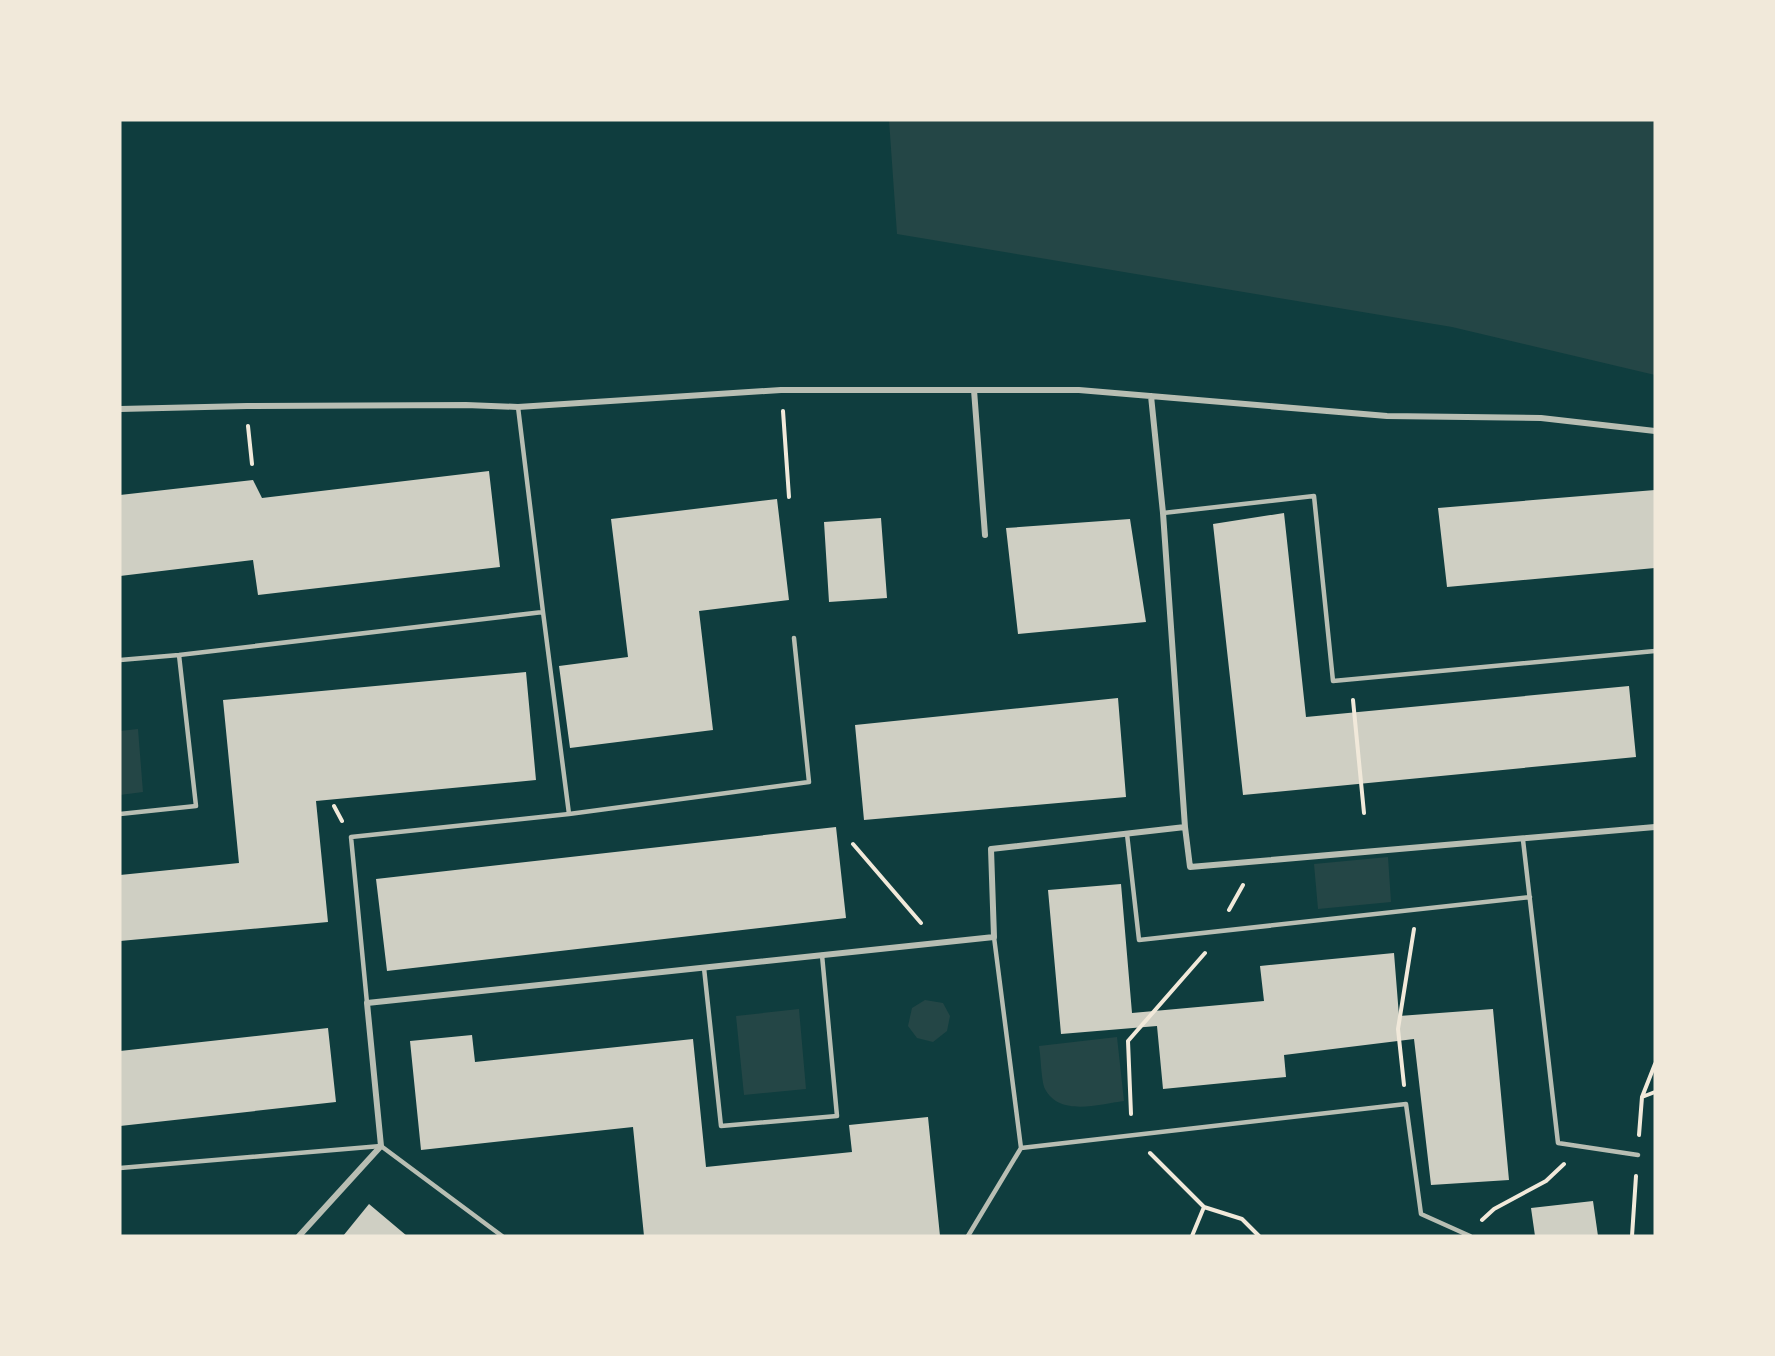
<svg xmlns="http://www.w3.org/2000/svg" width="1775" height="1356" font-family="Manrope,sans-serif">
  <rect width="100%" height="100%" fill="#0f3d3e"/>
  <path fill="#244646" d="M889,120h766v255l-203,-48 -555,-93z
    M138,729l5,63 -23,3v-64z
    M1388,857l3,45 -73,7 -4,-45z
    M925,1000l18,3 7,13 -3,15 -14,11 -16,-4 -9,-12 4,-18z
    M799,1009l7,80 -62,6 -8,-79z
    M1117,1037l7,64c-25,3 -64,16 -79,-12 -4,-9 -4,-32 -6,-43z"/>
  <path fill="#cfcfc3" d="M489,471l11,96 -242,28 -5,-35 -133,16v-81l133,-15 9,18z
    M1655,490v78l-208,19 -9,-79z
    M777,499l12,101 -90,11 14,119 -143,18 -11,-82 69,-9 -17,-138z
    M1284,513l22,204 323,-31 7,71 -393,38 -30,-271z
    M881,518l6,80 -58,4 -5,-80z
    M1130,519l16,103 -128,12 -12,-106z
    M526,672l10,108 -220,21 12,121 -208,19v-66l119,-12 -16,-163z
    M1118,698l8,99 -262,23 -9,-95z
    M836,827l10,91 -459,53 -11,-92z
    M1121,884l11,129 132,-12 -4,-35 134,-13 5,63 94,-7 16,171 -78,5 -17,-146 -130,16 2,22 -123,12 -6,-63 -96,8 -13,-144z
    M328,1028l8,74 -216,24v-75z
    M472,1035l3,27 218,-23 13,128 146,-15 -3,-27 79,-8 12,119h-296l-11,-109 -212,23 -11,-109z
    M1593,1201l5,35h-63l-4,-28z
    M369,1204l38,32h-64z"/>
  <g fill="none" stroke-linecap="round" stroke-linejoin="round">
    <path stroke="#f1e9da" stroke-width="4" d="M783,411l6,86
      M248,426l4,38
      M1353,700l11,113
      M334,806l8,15
      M853,844l68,79
      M1229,910l14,-25
      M1404,1085l-6,-56 16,-100
      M1642,1097l13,-5
      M1131,1114l-3,-73 77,-88
      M1639,1135l3,-38 13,-33
      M1150,1153l54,54 -12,29
      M1204,1207l38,12 17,17
      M1482,1220l12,-11 52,-28 18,-17
      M1632,1236l4,-60"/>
    <path stroke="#b8beb3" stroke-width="4.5" d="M518,407l25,205
      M1163,513l151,-17 19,185 322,-30
      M120,660l59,-5 364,-43 26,202 -218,23 16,166
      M120,814l76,-8 -17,-151
      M569,814l240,-32 -15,-144
      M1127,834l12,106 391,-43
      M1523,840l35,303 80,12
      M994,937l27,211 385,-44 15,110 49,22
      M704,968l17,158 116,-10 -15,-161
      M120,1168l261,-22 121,90
      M968,1236l53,-88"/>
    <path stroke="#b8beb3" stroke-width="6" d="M974,390l11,145
      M1151,396l12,117 22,314
      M120,409l127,-3 219,-1 52,2 263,-17h298l308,26 154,2 114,13
      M299,1236l82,-90 -14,-143 627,-66 -3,-88 194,-22 5,40 465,-40"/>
  </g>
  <rect width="1775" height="1356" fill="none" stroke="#f1e9da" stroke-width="243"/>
</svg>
